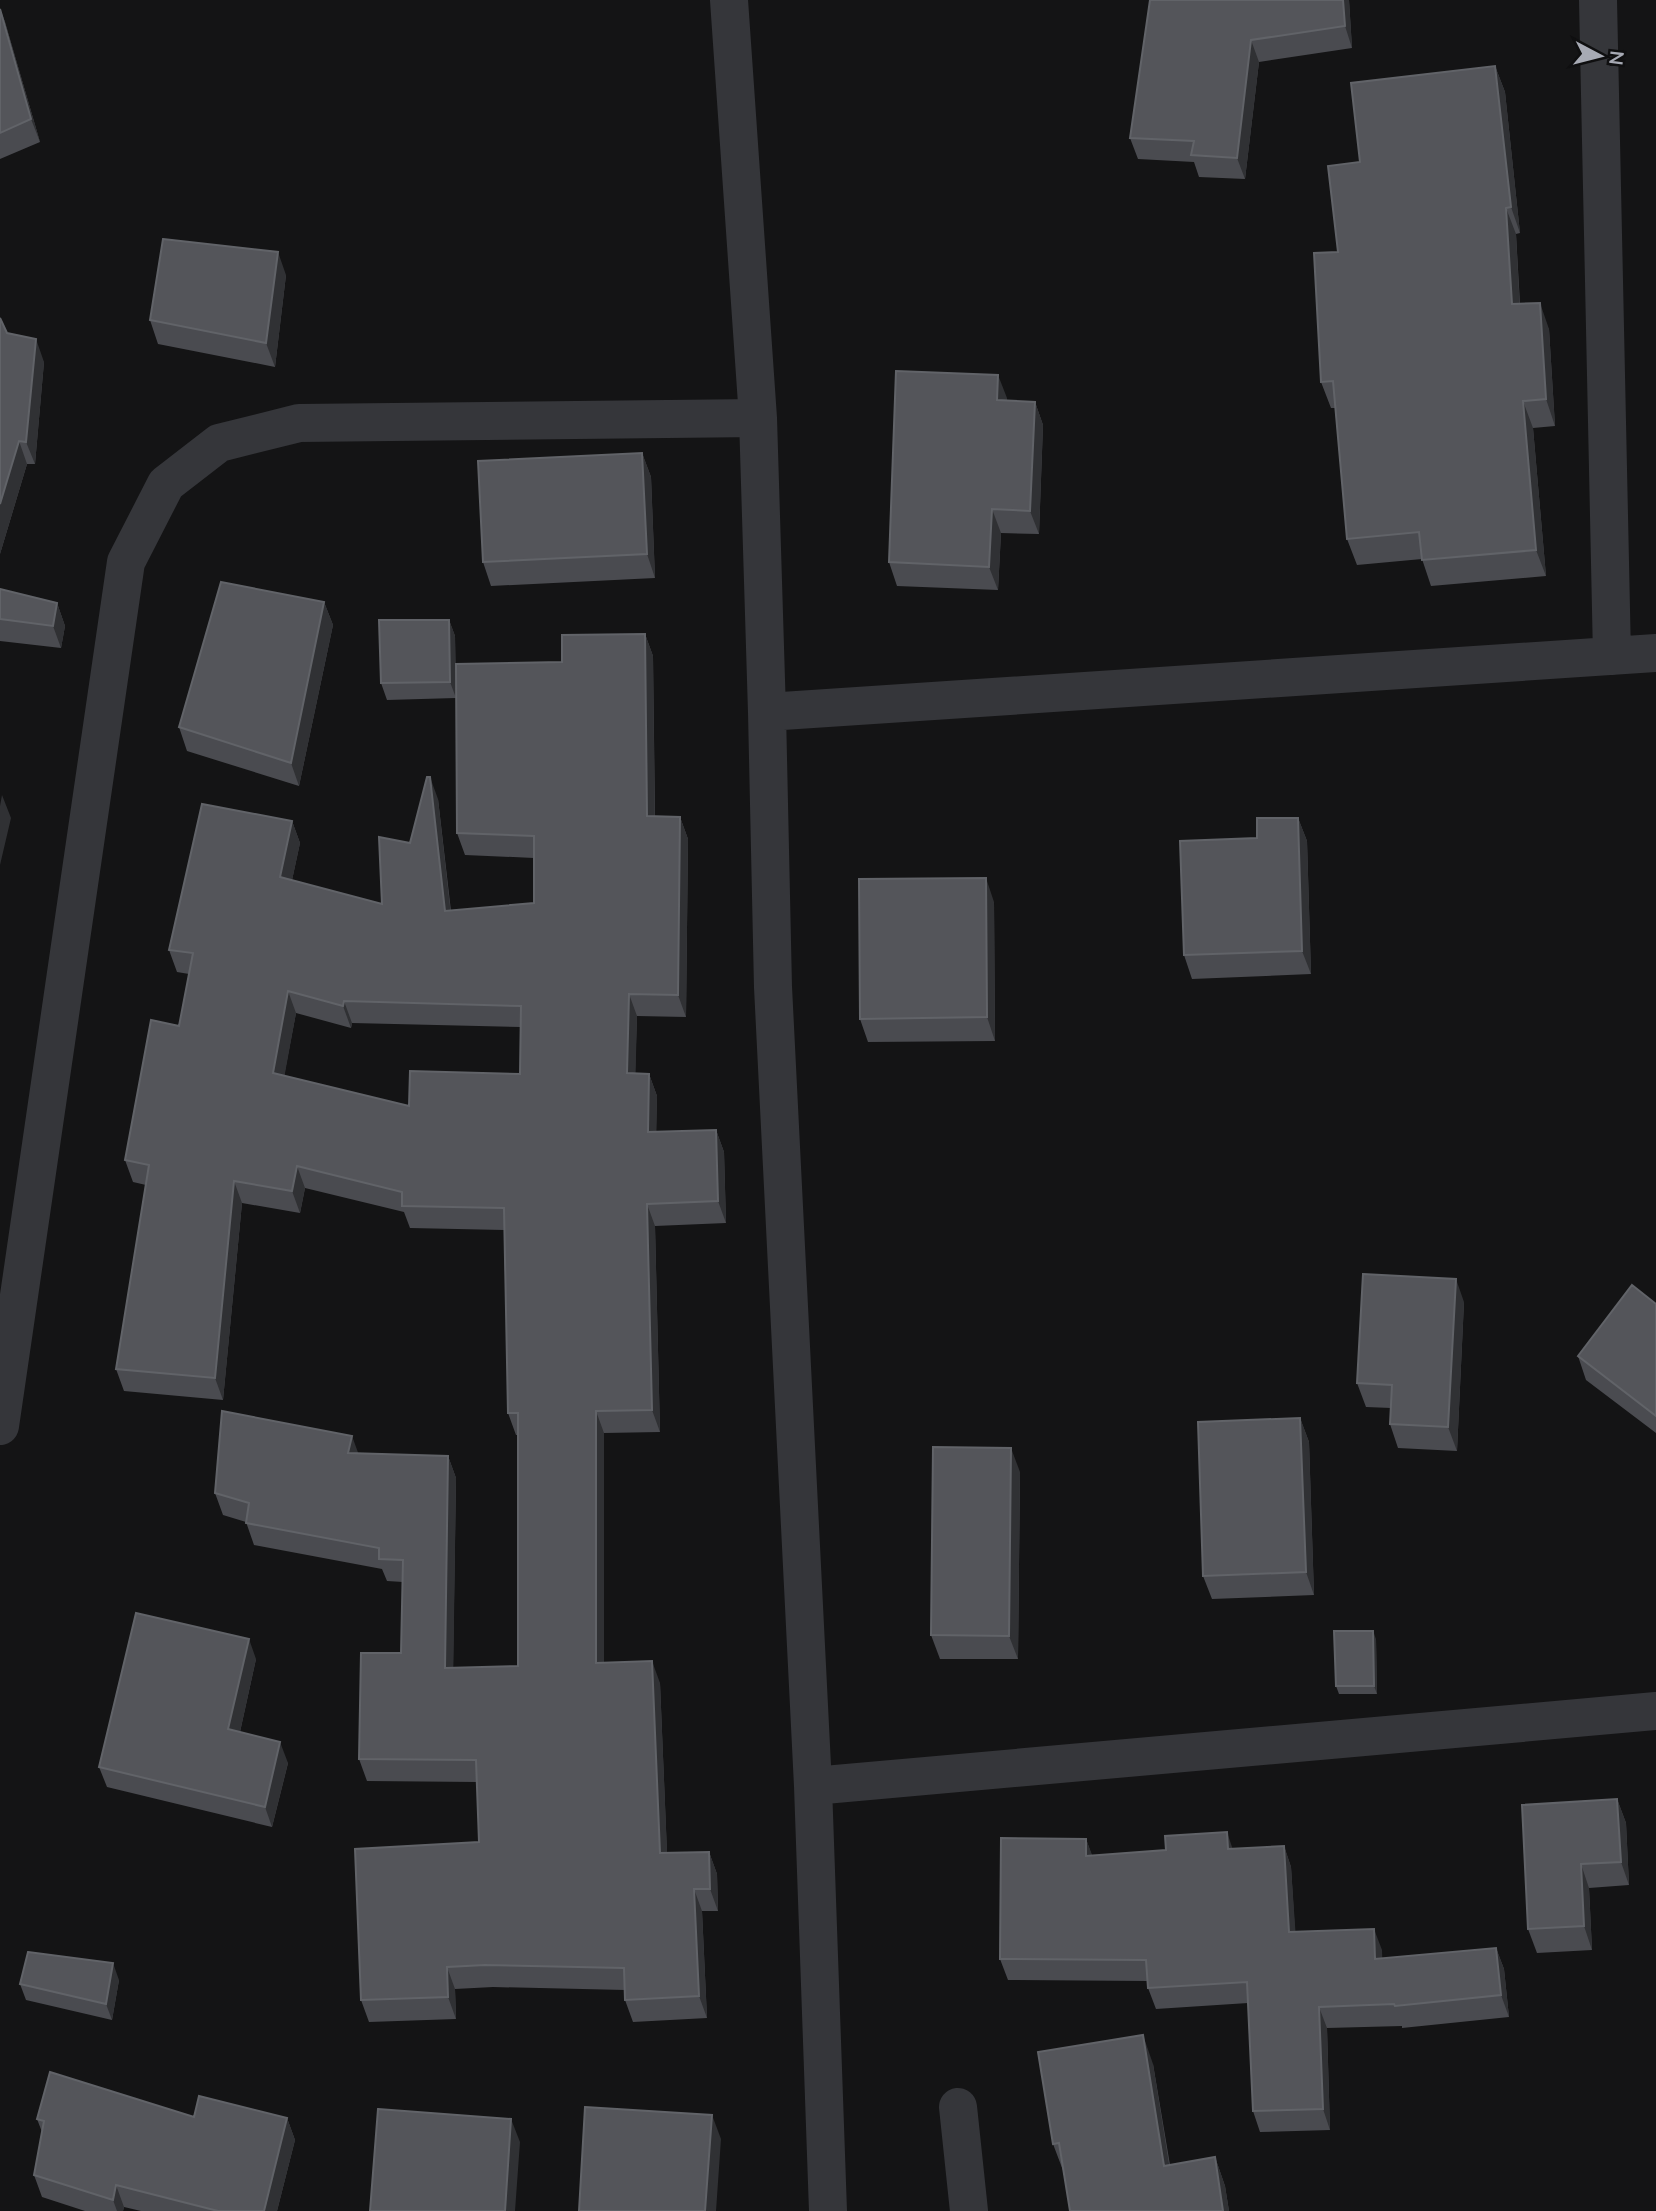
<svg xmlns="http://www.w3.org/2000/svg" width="1656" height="2211" font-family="Mulish,sans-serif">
  <rect width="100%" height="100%" fill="#141415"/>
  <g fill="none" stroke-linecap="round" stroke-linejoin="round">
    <path stroke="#35363a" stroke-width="38" d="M729,0l29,418 9,294 6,275 40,799 15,425
      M1598,0l14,656
      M767,712l889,-59
      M0,1426l126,-864 40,-78 53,-41 80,-20 459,-5
      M813,1786l843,-75
      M958,2107l11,104"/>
  </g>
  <path fill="#4a4b50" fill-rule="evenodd" d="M1150,0h199l3,48 -93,14 -14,117 -46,-2 -5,-15 -56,-3 -8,-21z
    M0,9l5,13 35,120 -40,17z
    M1495,66l10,26 15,141 -4,1 4,70 29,25 6,97 -22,2 13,148 -115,10 -9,-27 -65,6 -10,-26 -12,-131h-4l-10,-26 17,-130 22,-90z
    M286,275l-11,92 -117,-23 -8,-24z
    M7,333l37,29 -9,102h-8l-27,90z
    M1007,398v3l28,1 8,23 -4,109 -38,-1 -3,57 -101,-4 -8,-24z
    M642,453l9,24 4,101 -164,8 -8,-24z
    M0,589l57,14 8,23 -4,22 -61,-7z
    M324,602l9,23 -34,161 -112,-35 -8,-24z
    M449,620l6,16 1,62 -69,2 -6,-17z
    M645,634l8,22 2,160 25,1 8,22 -2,178 -49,-1 -2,58h14l8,22 -1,36 60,-2 8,22 2,71 -71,3 5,206 -56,1v230l56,20 7,170 42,-1 8,22 1,37h-16l5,107 -74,4 -8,-22v-10l-132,-3 -38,2 1,30 -87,3 -8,-22 118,-158 -2,-60 -110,-1 -8,-22 42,-106 2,-71 -16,-1 -5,-12 -128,-24 -8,-23 -23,-7 -8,-22 143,-40 90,3 8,22 -3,190 65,-2v-231h-2l-8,-22 -4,-183 -94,-2 -6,-16 -99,-24 -5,25 -58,-10 -19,197 -99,-9 -8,-22 30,-184 -13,-3 -8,-22 54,-134 10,-52 -12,-2 -8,-22 123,-129 8,22 -8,37 90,24 28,-61 28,-44 13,112 83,-8v-45l-69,-3 -8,-22 105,-171zM296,1013l55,15 1,-5 169,4 -1,47 -111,32 -125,-30z
    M1298,818l9,23 4,133 -119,5 -8,-24 73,-117z
    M994,902l1,139 -127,1 -8,-23z
    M1464,1302l-7,149 -59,-3 -8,-24 1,-16 -25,-1 -9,-24z
    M1656,1304v129l-70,-53 -8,-24z
    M1300,1418l9,24 5,153 -102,4 -9,-23z
    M1020,1472l-2,187h-78l-9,-24z
    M1376,1639l1,55h-38l-3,-8z
    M256,1659l-16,73 48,31 -16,64 -165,-40 -8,-20z
    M1617,1799l9,24 3,62 -40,3 3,62 -55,3 -9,-24z
    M1086,1839l6,17 192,-10 7,21 4,65 87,18v9l114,-11 8,21 5,48 -107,11v-2l-75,2 3,102 -70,2 -7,-21 -5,-108 -92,6 -8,-21v-7l-140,-1 -8,-21z
    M119,1980l-7,40 -86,-20 -6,-16z
    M1153,2064l17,101 45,-8 10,29 4,25h-159l-6,-38 -11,-29z
    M194,2117l93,1 8,22 -18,71h-136l-17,-4 -1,4h-38l-43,-14 -8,-22 8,-43 -5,-13z"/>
  <path fill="#303134" d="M1343,0h6l3,48 -7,-22z
    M0,7l5,15 35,120 -9,-23z
    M1251,40l8,22 -14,117 -8,-21z
    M1495,66l10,26 15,141 -9,-26z
    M1506,208l10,26 5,96 -9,-26z
    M278,252l8,23 -11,92 -9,-24z
    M1540,303l9,26 6,97 -9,-27z
    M36,339l8,23 -9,102 -9,-22z
    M998,375l9,23 -1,26 -9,-24z
    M1523,401l10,27 13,148 -10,-26z
    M1035,402l8,23 -4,109 -9,-23z
    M19,441l8,23 -27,90v-50z
    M642,453l9,24 4,101 -8,-24z
    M992,509l9,24 -3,57 -9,-23z
    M324,602l9,23 -34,161 -8,-23z
    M57,603l8,23 -4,22 -8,-22z
    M449,620l6,16 1,62 -6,-16z
    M645,634l8,22 2,182 -8,-22z
    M430,777l8,22 15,134 -8,-22z
    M2,795l9,23 -11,47v-59z
    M680,817l8,22 -2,178 -8,-22z
    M1298,818l9,23 4,133 -9,-23z
    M292,821l8,22 -12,56 -8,-22z
    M986,878l8,24 1,139 -8,-24z
    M288,991l8,22 -15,82 -8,-22z
    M629,994l8,22 -2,79 -8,-22z
    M344,1001l8,22 -1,5 -8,-22z
    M649,1074l8,22 -1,58 -8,-22z
    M716,1130l8,22 2,71 -8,-22z
    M297,1166l8,22 -5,25 -8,-22z
    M234,1181l8,22 -19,197 -8,-22z
    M647,1204l8,22 5,206 -8,-22z
    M1456,1279l8,23 -7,149 -9,-24z
    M596,1411l8,22v252l-8,-22z
    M1300,1418l9,24 5,153 -8,-23z
    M352,1436l8,22 -12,-5z
    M1011,1448l9,24 -2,187 -9,-23z
    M448,1456l8,22 -3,212 -8,-22z
    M1373,1631l3,8 1,55 -3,-8z
    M249,1639l7,20 -20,91 -8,-21z
    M652,1661l8,22 8,192 -8,-22z
    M280,1742l8,21 -16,64 -7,-20z
    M1617,1799l9,24 3,62 -8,-23z
    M1227,1832l7,21 -6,-4z
    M1086,1839l8,21 -8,-4z
    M1284,1846l7,21 6,87 -8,-22z
    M709,1852l8,22 1,37 -8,-22z
    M1581,1864l8,24 3,62 -8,-24z
    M694,1889l8,22 5,107 -8,-22z
    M1374,1929l8,21 1,31 -8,-22z
    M1496,1948l8,21 5,48 -8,-22z
    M113,1963l6,17 -7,40 -6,-16z
    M447,1967l8,22 1,30 -8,-22z
    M1319,2007l8,21 3,102 -7,-21z
    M1143,2035l10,29 21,131 -10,-29z
    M712,2115l9,24 -5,72h-11z
    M287,2118l8,22 -18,71h-13z
    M511,2119l9,23 -5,69h-10z
    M1215,2157l10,29 4,25h-6z
    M116,2185l8,22 -1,4h-6l-4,-11z"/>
  <path fill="#54555a" stroke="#616368" stroke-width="2" fill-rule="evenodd" d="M1150,0h193l2,26 -94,14 -14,118 -46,-3 3,-14 -64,-3z
    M0,9l31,110 -31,14z
    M1495,66l16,141 -5,1 6,96 28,-1 6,96 -23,2 13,149 -114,10 -3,-28 -72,7 -14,-158 -12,1 -7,-129 24,-1 -10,-86 32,-4 -9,-79z
    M163,239l115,13 -12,91 -116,-23z
    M0,318l7,15 29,6 -10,103 -7,-1 -19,63z
    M896,371l102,4 -1,25 38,2 -5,109 -38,-2 -3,58 -100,-5z
    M642,453l5,101 -164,8 -5,-101z
    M221,582l103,20 -33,161 -112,-36z
    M0,589l57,14 -4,23 -53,-7z
    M379,620h70l1,62 -69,1z
    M645,634l2,182 33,1 -2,178 -49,-1 -2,79 22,1 -1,58 68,-2 2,71 -71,3 5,206 -56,1v252l56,-2 8,192 49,-1 1,37h-16l5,107 -74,4 -1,-32 -139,-3 -38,2 1,30 -87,3 -6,-151 124,-7 -3,-82 -117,-1 2,-106h40l2,-93 -24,-1v-11l-133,-25 3,-20 -34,-10 7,-82 130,25 -4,17 100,3 -3,212 73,-2v-253h-10l-4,-205 -102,-2v-14l-105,-26 -5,25 -58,-10 -19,197 -99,-9 33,-204 -24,-5 26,-140 28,6 14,-73 -24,-3 33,-146 90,17 -12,56 102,27 -3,-67 31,6 17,-66h3l15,134 89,-8v-67l-77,-3 -1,-169 106,-2v-27zM288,991l55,15 1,-5 177,5 -1,68 -110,-3 -1,35 -136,-33z
    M1257,818h41l4,133 -118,4 -4,-114 77,-3z
    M986,878l1,139 -127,2 -1,-140z
    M1363,1274l93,5 -8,148 -58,-3 2,-39 -35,-2z
    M1632,1285l24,19v112l-78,-60z
    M1300,1418l6,154 -103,4 -5,-154z
    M933,1447l78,1 -2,188 -78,-1z
    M136,1613l113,26 -21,90 52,13 -15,65 -166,-40z
    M1334,1631h39l1,55h-38z
    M1617,1799l4,63 -40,2 3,62 -56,3 -6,-124z
    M1227,1832l1,17 56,-3 5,86 85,-3 1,30 121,-11 5,47 -106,11 -1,-2 -75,3 4,102 -70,2 -6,-129 -99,6 -2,-28 -146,-1 1,-121 85,1v17l80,-6 -1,-14z
    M28,1952l85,11 -7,41 -86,-20z
    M1143,2035l21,131 51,-9 8,54h-153l-11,-68 -6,1 -15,-92z
    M50,2072l144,45 5,-21 88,22 -23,93h-46l-102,-26 -3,15 -79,-25 10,-54 -7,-2z
    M585,2107l127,8 -7,96h-126z
    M378,2109l133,10 -6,92h-135z"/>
  <g transform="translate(1600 56) rotate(97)" stroke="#0f0f10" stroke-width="5" paint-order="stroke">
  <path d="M0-5L12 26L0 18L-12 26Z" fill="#a7aab4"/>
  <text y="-10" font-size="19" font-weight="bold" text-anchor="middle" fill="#a7aab4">N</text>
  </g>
</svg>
